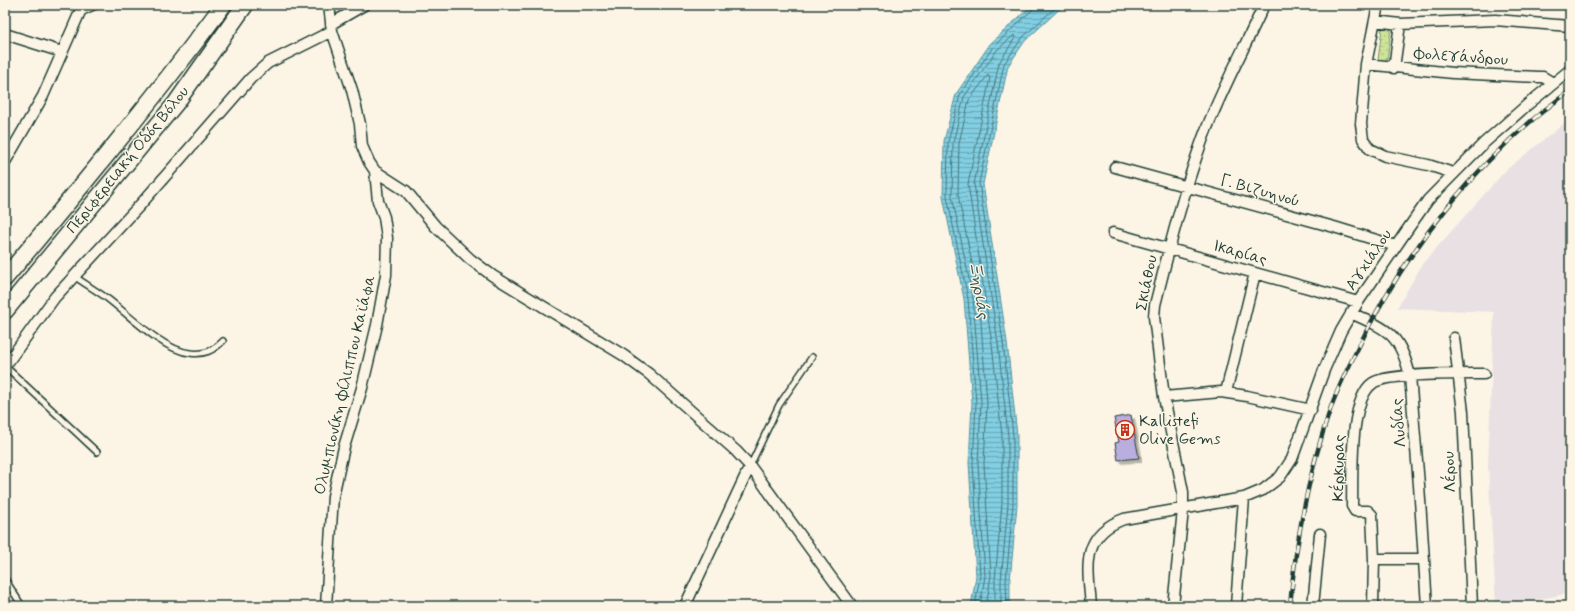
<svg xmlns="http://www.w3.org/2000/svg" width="1575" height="611" font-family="Mynerve,sans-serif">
  <defs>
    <pattern id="grass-dots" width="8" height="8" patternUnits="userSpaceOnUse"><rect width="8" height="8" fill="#cde398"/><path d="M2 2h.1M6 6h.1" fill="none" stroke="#b0c484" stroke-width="1.8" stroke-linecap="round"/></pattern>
    <pattern id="water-rules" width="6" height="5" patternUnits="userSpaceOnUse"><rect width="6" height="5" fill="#82cee2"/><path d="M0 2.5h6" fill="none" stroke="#6aa8b8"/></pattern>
    <filter id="shadow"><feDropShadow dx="3.5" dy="3.5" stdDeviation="0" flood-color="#0004"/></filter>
  </defs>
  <rect width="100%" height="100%" fill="#fcf5e5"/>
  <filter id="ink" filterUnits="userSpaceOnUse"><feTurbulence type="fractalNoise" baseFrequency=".025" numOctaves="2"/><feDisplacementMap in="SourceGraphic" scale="8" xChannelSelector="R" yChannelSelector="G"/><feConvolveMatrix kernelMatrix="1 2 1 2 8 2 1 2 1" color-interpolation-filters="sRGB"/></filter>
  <g filter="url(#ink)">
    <path fill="#e8e0e3" d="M1570,119v474l-65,13h-9l-8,-140 6,-154 -97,-4 26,-45 83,-93z"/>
    <path fill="url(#grass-dots)" stroke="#769066" d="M1382,28h9l-4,33 -9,-1z"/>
    <path fill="url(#water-rules)" stroke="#5a949c" d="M1032,5h32l-39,36 -17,25 -25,118 24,158 10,93v70l-7,76v25h-39l5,-30 -7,-113 3,-60 -8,-104 -21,-102 1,-56 12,-47 34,-50z"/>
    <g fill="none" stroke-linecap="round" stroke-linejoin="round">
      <path stroke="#47777a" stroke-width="1" d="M975,606l5,-30 -7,-112 3,-61 -8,-104 -21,-103 1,-54 12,-47 33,-48 40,-38 2,-4
        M980,606l5,-30 -7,-112 3,-62 -8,-104 -21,-102 1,-53 11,-46 33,-47 17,-15 1,3 -16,25 -25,121 24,159 10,93v68l-7,77v25
        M986,606l5,-30 -7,-112 3,-62 -8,-105 -21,-102 1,-52 10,-43 19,-25 2,3 -22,106 24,160 10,92v68l-7,76v26
        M1007,606l-1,-25 7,-77v-69l-10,-93 -24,-159 25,-119 18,-26 36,-33"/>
    </g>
    <path fill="#baaedf" stroke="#1f3d34" filter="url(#shadow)" d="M1131,415l8,43 -21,2 -3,-17 4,-1 -5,-24z"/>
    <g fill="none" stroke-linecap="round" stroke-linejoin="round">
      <g stroke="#1f3d34" stroke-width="8">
        <path id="service" d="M81,13l17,-8
          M74,276c11,8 23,15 34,23 21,16 55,51 82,54 14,2 23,-2 33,-12
          M5,366l92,86
          M750,466l29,-61 33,-48
          M5,579l17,27"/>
      </g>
      <g stroke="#1f3d34" stroke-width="13">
        <path id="minor" d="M329,5l3,26 20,59 8,34 2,22 7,16 6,9 31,20 30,36 34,32 23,17 130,79 26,19 87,77 14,15 102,140
          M1378,5l-12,59 -5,60 2,15 7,10 15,7 43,9 25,8
          M1375,21l25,3 95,-4 75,6
          M331,24l33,-19
          M5,34l57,18
          M1366,64l87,9 85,4h5l10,6
          M1394,68l6,-44
          M5,162l38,-66 40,-91
          M1115,167l219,60 62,19
          M1113,233l245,69
          M1351,313c38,17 49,21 59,63l9,109 8,121
          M1454,338l9,74 9,194
          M5,366l50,-69 86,-93 110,-126 17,-15 64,-32
          M1226,392l29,-119
          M1164,397l57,-5 26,4 64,14
          M1374,559h50
          M326,606l7,-110 11,-49 18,-59 15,-63 9,-50 1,-37 -3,-21 -6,-16 -3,-30
          M685,606l65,-140
          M1091,606c-3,-38 -11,-71 33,-87l120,-21 19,-8 17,-13 12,-18 32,-89 17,-39 17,-29 47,-69 23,-33 56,-57 43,-38 43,-35
          M1173,606l10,-96v-18l-19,-95 -10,-80 1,-12c14,-56 28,-112 48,-167 17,-46 41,-89 61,-133
          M1236,606l8,-108
          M1313,606l7,-72
          M1373,606l1,-47 -2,-44 -4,-4h-13l-3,-5c1,-29 -4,-106 21,-123 14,-10 91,-9 111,-9"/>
      </g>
      <g stroke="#1f3d34" stroke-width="19">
        <path id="primary" d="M5,278c75,-90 149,-179 218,-273
          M5,311l171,-208 69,-98"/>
      </g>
      <use href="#service" stroke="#fcf5e5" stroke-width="5"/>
      <use href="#minor" stroke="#fcf5e5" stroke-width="10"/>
      <use href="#primary" stroke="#fcf5e5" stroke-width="16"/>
      <g stroke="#1f3d34" stroke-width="4.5">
        <path id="rail" d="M1290,606c6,-68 19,-134 41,-199 7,-19 16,-37 25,-55 47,-99 124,-198 214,-261"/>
      </g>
      <use href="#rail" stroke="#fcf5e5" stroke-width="3" stroke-dasharray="9" stroke-linecap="butt"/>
    </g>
  </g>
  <defs>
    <g id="building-ring" transform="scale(1)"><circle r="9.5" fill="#fcf5e5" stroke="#c8321e" stroke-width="1.5"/><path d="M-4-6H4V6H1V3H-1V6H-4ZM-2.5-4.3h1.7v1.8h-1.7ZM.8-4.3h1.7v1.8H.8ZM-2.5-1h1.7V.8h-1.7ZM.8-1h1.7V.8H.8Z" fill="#c8321e"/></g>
  </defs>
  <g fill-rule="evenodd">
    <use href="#building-ring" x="1125" y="430"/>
  </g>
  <g text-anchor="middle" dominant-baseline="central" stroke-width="3" stroke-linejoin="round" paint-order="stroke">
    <g font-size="16" fill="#1f3d34" stroke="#fcf5e5">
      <text transform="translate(1461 57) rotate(4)">Φολεγάνδρου</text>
      <text transform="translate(128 160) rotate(-51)">Περιφερειακή Οδός Βόλου</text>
      <text transform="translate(1260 191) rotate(16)">Γ. Βιζυηνού</text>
      <text transform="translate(1240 253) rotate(16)">Ικαρίας</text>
      <text transform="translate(1369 260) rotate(-56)">Αγχιάλου</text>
      <text transform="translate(1147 283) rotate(-79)">Σκιάθου</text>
      <text transform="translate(345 385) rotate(-77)">Ολυμπιονίκη Φίλιππου Καϊάφα</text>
      <text transform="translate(1399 423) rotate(-95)">Λυδίας</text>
      <text transform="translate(1339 468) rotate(-89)">Κέρκυρας</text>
      <text transform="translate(1450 472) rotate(-93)">Λέρου</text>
    </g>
    <g font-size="16" fill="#1f3d34" stroke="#fcf5e5" text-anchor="start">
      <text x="1139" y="421">Kallistefi<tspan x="1139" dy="18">Olive Gems</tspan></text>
    </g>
    <g font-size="17" font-style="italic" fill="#335a57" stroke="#fcf5e5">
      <text transform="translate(979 290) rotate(81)">Ξηριάς</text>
    </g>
  </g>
  <rect width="1575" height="611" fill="none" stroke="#fcf5e5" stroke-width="20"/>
  <rect x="10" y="10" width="1555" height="591" fill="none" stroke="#1f3d34" stroke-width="1.5" filter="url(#ink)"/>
</svg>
